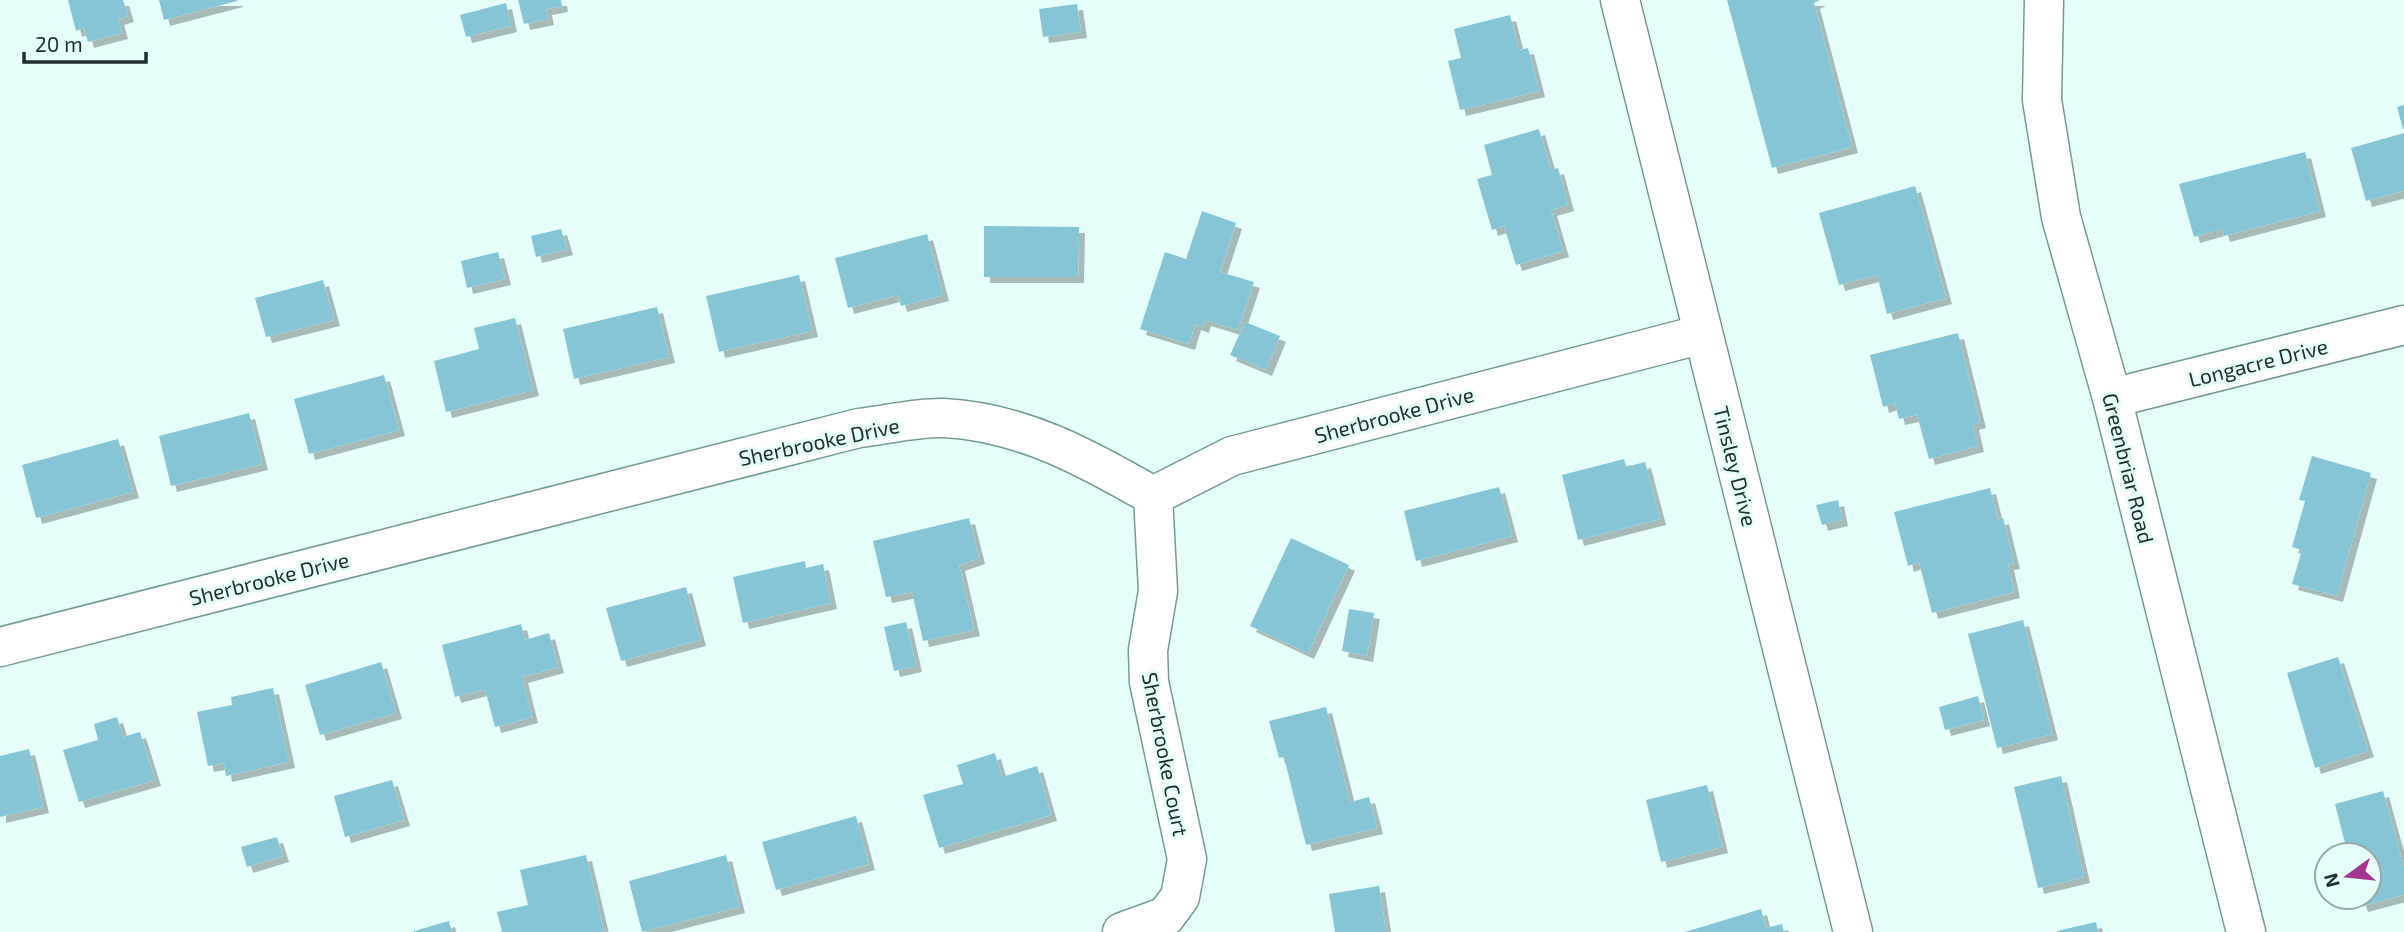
<svg xmlns="http://www.w3.org/2000/svg" width="2404" height="932" font-family="'Exo 2',sans-serif">
  <defs>
    <filter id="shadow"><feDropShadow dx="6" dy="6" stdDeviation="0" flood-color="#0004"/></filter>
  </defs>
  <rect width="100%" height="100%" fill="#e5fefa"/>
  <path fill="#85c5d5" filter="url(#shadow)" d="M68,0h55l5,16 -10,3 4,14 -34,9 -4,-14 -8,3z
    M159,0h78v1l-73,19z
    M518,0h43l1,6 -16,3 2,10 -24,5z
    M1727,0h93l-6,3 38,144 -80,21z
    M506,3l5,23 -45,11 -6,-22z
    M1077,4l4,28 -38,5 -4,-28z
    M1510,15l9,35 9,-2 11,43 -79,19 -12,-49 13,-3 -7,-29z
    M2404,105v24h-1l-6,-22z
    M1539,129l12,41 7,-2 10,37 -17,5 12,41 -47,14 -12,-39 -12,4 -15,-51 15,-4 -8,-30z
    M2404,133v58l-38,10 -15,-53z
    M2305,152l15,59 -96,25 -2,-7 -28,8 -15,-53z
    M1915,186l31,112 -59,16 -10,-39 -38,10 -20,-72z
    M1202,211l34,12 -16,49 34,10 -16,48 -33,-10 -2,7 -8,-3 -6,20 -49,-15 25,-77 21,7z
    M984,226l95,1 -1,50h-94z
    M561,229l6,20 -31,8 -5,-21z
    M927,234l16,61 -42,11 -3,-11 -50,13 -13,-50z
    M498,252l7,27 -38,9 -6,-27z
    M799,275l13,56 -93,21 -13,-56z
    M323,280l11,40 -68,17 -11,-39z
    M657,307l12,50 -95,22 -11,-50z
    M515,318l18,72 -87,22 -12,-51 45,-12 -5,-21z
    M1245,322l35,14 -14,34 -36,-15z
    M1958,333l22,89 -7,2 5,22 -49,13 -12,-44 -18,4 -4,-16 -12,4 -13,-52z
    M384,375l15,55 -90,24 -15,-55z
    M249,413l13,51 -91,22 -12,-50z
    M118,439l15,53 -97,26 -14,-53z
    M2312,456l59,17 -34,123 -45,-12 10,-34 -10,-3 13,-46 -6,-1z
    M1624,459l2,8 19,-5 15,57 -82,21 -16,-65z
    M1499,487l13,49 -96,25 -12,-50z
    M1990,488l8,32 5,-2 11,45 -6,1 6,28 -82,21 -13,-51 -11,4 -14,-54z
    M1838,500l4,20 -20,5 -6,-20z
    M969,518l10,40 -20,7 15,65 -51,11 -11,-49 -26,5 -13,-56z
    M1291,538l58,27 -41,88 -58,-27z
    M805,561l1,7 17,-4 8,39 -88,20 -10,-46z
    M686,587l14,53 -79,21 -15,-53z
    M1349,609l25,4 -7,43 -25,-5z
    M2023,620l29,114 -55,14 -29,-114z
    M906,622l10,44 -22,5 -10,-44z
    M521,624l4,16 24,-7 9,34 -36,10 10,40 -37,10 -10,-38 -30,8 -13,-52z
    M2338,657l30,94 -53,17 -28,-95z
    M381,662l15,51 -76,22 -15,-50z
    M273,688l16,74 -63,14 -2,-13 -16,3 -11,-54 35,-7 -1,-8z
    M1978,696l6,24 -39,10 -6,-23z
    M1326,707l24,95 19,-5 8,31 -71,17 -22,-88 -5,1 -10,-37z
    M117,717l6,20 17,-5 15,48 -76,22 -16,-52 35,-10 -4,-16z
    M29,749l14,58 -43,10v-61z
    M995,753l7,24 35,-11 14,49 -112,33 -16,-53 40,-11 -6,-19z
    M2061,776l23,101 -46,11 -24,-101z
    M392,780l12,40 -59,17 -11,-41z
    M1707,785l15,62 -61,15 -15,-62z
    M2383,791l21,76v28l-42,11 -3,-9h10v-42h-21l-13,-51z
    M856,816l13,48 -93,26 -14,-48z
    M277,837l6,19 -36,11 -6,-20z
    M586,855l18,77h-102l-5,-20 31,-7 -8,-35z
    M726,855l13,52 -97,25 -13,-51z
    M1379,886l7,46h-51l-6,-38z
    M1761,909l5,19 16,-4 2,8h-99z
    M449,921l3,11h-38v-1z
    M2096,922l2,10h-41v-1z"/>
  <g fill="none" stroke-linecap="round" stroke-linejoin="round">
    <g stroke="#759b95" stroke-width="41">
      <path id="street" d="M1620,0l233,932
        M2044,0l-2,100 19,117 51,181 134,534
        M2112,398l292,-73
        M1153,496l79,-40 471,-122
        M0,647l859,-219c27,-3 58,-11 85,-10 78,4 143,40 209,78
        M1122,932l44,-16 14,-19 7,-38 -38,-177 -1,-32 10,-59 -5,-95"/>
    </g>
    <use href="#street" stroke="#fff" stroke-width="38"/>
  </g>
  <g text-anchor="middle" dominant-baseline="central" stroke-width="6" stroke-linejoin="round" paint-order="stroke">
    <g font-size="21" fill="#1f2f2d" stroke="#e5fefa">
      <text transform="translate(2258 362) rotate(-14)">Longacre Drive</text>
      <text transform="translate(1394 414) rotate(-15)">Sherbrooke Drive</text>
      <text transform="translate(819 441) rotate(-12)">Sherbrooke Drive</text>
      <text transform="translate(1736 466) rotate(76)">Tinsley Drive</text>
      <text transform="translate(2129 468) rotate(76)">Greenbriar Road</text>
      <text transform="translate(269 578) rotate(-14)">Sherbrooke Drive</text>
      <text transform="translate(1166 754) rotate(79)">Sherbrooke Court</text>
    </g>
  </g>
  <g transform="translate(2348 876) rotate(255)"><circle r="33" fill="#e5fefa" stroke="#96aba8" stroke-width="2"/>
  <path d="M0-5L12 26L0 18L-12 26Z" fill="#a53592"/>
  <text y="-10" font-size="19" font-weight="bold" text-anchor="middle" fill="#1f2f2d">N</text>
  </g>
  <path d="M24 52v10h122v-10" fill="none" stroke="#1f2f2d" stroke-width="3.5"/>
  <text x="35" y="52" font-size="21" fill="#1f2f2d" stroke="#e5fefa" stroke-width="5" paint-order="stroke">20 m</text>
</svg>
